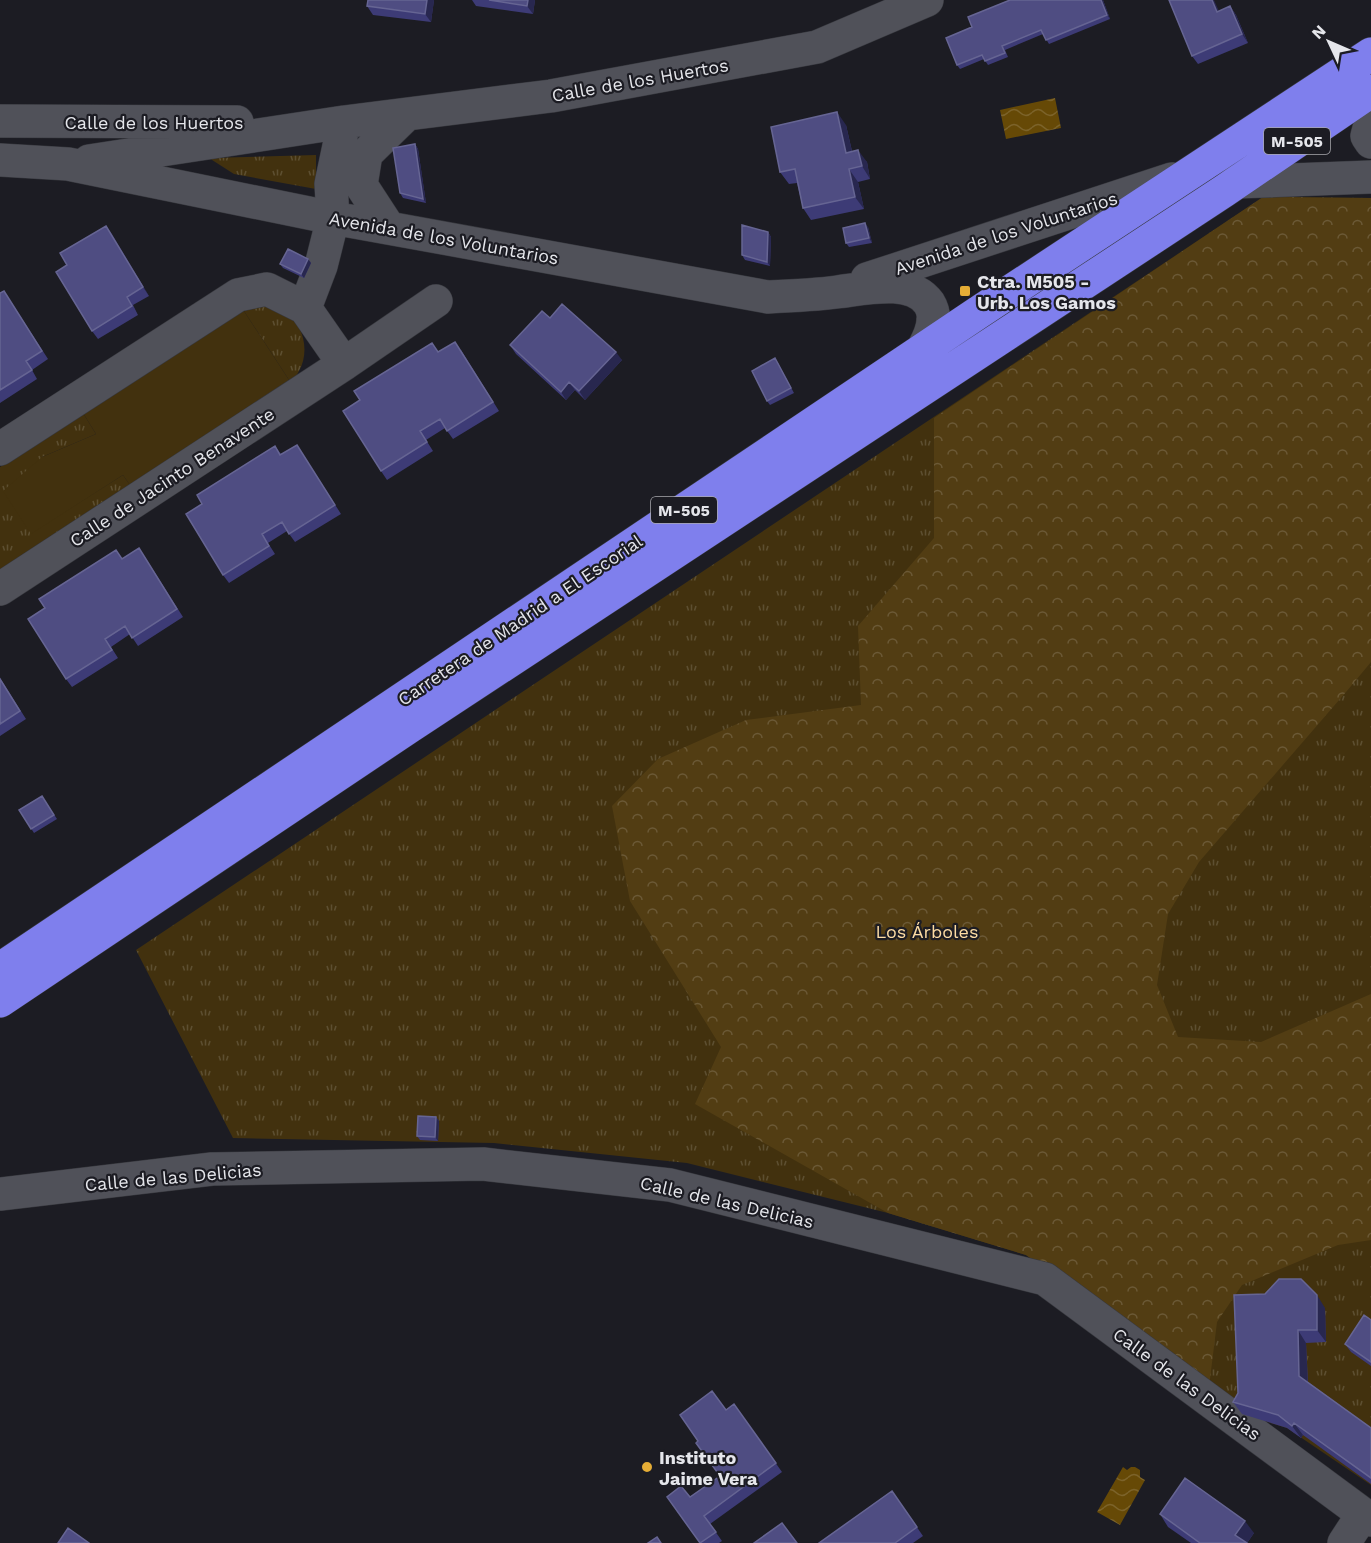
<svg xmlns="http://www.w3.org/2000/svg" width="1371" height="1543" font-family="'Work Sans',sans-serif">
  <defs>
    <pattern id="grass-tufts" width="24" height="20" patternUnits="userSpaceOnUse" patternTransform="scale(1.5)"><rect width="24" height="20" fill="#42310e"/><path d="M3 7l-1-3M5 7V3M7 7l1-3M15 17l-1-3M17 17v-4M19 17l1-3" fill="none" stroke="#5d4f31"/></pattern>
    <pattern id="forest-crowns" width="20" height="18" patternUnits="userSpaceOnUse" patternTransform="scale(1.5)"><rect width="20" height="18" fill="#523d13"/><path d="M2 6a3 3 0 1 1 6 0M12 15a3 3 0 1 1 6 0" fill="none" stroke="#6b5936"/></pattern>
    <pattern id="water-waves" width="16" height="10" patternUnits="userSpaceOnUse" patternTransform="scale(1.5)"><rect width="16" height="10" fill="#664906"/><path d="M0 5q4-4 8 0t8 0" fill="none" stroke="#7c632a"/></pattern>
  </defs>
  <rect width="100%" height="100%" fill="#1c1c23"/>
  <path fill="url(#grass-tufts)" d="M316,155v34l-82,-15 -25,-16z
    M1263,197l108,1v1287l-84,-57 -45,-14 -33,-27 -183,-132 -138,-42 -201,-50 -193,-20 -261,-5 -97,-188z
    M257,304c10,2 18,3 27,8 20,11 26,40 15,59 -2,4 -5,8 -8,12l-49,-75z
    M83,413l13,21 -54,23 -11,76 92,-58 9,13 -132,85v-106z"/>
  <path fill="url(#forest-crowns)" d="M1263,197l108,1v464l-25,30 -147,170 -31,52 -11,71 21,52 83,5 110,-48v246l-33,5 -96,40 -25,37 -8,65 -183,-132 -138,-42 -193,-109 26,-57 -91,-146 -18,-95 46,-47 88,-39 115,-15 -3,-79 76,-88v-120z"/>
  <path fill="#42310e" d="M242,308l49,75 -159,105 -9,-13 -92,59 -28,-43 39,-34 54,-23 -13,-21z"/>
  <path fill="url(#water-waves)" d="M1055,98l6,30 -55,11 -6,-29z
    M1123,1467l4,3 4,-3h4l5,3v7l5,3 -25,45 -23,-13z"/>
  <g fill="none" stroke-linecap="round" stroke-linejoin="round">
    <g stroke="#37383e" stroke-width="34">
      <path id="minor" d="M0,121l237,1
        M1371,121l-4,15 4,6
        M0,160l68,4 265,54 435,79c23,-1 46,-2 69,-5 27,-3 74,-15 92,11 3,5 5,11 4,17 0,11 -6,21 -11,31
        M89,161l255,-39 207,-26 266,-49 110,-47
        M1236,182l135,-5
        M389,228l-28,-43 5,-31 40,-39
        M867,279l305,-100
        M305,308l16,-42 12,-48 -2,-34 13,-62
        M344,364l92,-63
        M0,449l238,-154 29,-6 38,19 39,56 -344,225
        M0,1194l212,-25 271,-5 187,21 375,94 326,241
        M1344,1543l19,-29"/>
    </g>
    <g stroke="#37383e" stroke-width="34">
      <path id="highway" d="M0,969l979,-657 392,-258
        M0,1001l409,-274 815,-536 147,-100"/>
    </g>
    <use href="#minor" stroke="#505159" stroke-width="33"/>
    <use href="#highway" stroke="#7f7fed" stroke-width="33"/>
  </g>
  <path fill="#3d3b76" d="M368,0h66l-3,22 -58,-7 -6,-9z
    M472,0h63l-2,14 -57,-8z
    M1010,0h93l7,19 -61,25 -6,-10 -38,16 3,7 -20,8 -4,-6 -24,10 -3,-4 15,-38z
    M1230,6l6,9 12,28 -50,21 -6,-8 27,-45z
    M846,125l6,26 15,11 3,17 -12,3 6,27 -53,11 -8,-12 -6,-25 -8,1 -9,-12z
    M415,144l3,5 8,54 -23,-5 -3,-5z
    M106,226l43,70 -16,9 5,10 -40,24 -6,-8 -25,-66z
    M868,227l4,16 -23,4 -3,-4z
    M768,232l3,5 -1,29 -25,-6 -3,-5z
    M308,259l3,4 -7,15 -21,-10 -3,-4z
    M4,291l44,68 -16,11 5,9 -37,24v-110z
    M550,318l72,42 -37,40 -10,-10 -9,10 -50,-46 -6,-9z
    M461,350l38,61 -46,28 -8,-11 -19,12 7,11 -46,29 -6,-9 57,-120z
    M778,363l16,30 -24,12 -3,-4z
    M297,445l44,69 -46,28 -8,-11 -19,12 7,11 -46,29 -6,-8 -21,-71 73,-58 6,8z
    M145,557l38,60 -45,29 -8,-12 -19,13 7,11 -46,29 -6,-8 56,-120z
    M0,678l26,41 -26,17z
    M42,796l15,23 -23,14 -15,-23z
    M436,1117l3,4 -1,20 -18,-1 -3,-4z
    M1265,1294l60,14 1,34 -20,1 2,39 63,46v56l-68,-49 -2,3 -14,-10 -45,-14 -9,-12 5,-9z
    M1371,1320v46l-20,-14 -6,-8z
    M734,1404l48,68 -72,52 12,17 -3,2h-19l-10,-46 30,-21 -22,-35 28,-31z
    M892,1491l31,45 -10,7h-94z
    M1160,1514l94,19 -7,10h-56l-23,-16z"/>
  <path fill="#28274f" d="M427,0h7l-3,22 -6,-8z
    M528,0h7l-2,14 -6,-8z
    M1101,0h2l7,19 -3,-4z
    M1212,0h2l9,20 -6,-8z
    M1230,6l6,9 12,28 -6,-9z
    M837,112l9,13 9,40 -9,-12z
    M415,144l3,5 8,54 -3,-4z
    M858,150l9,12 3,17 -8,-13z
    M849,169l9,13 6,27 -9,-12z
    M865,223l3,4 4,16 -3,-5z
    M106,226l6,8 37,62 -6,-9z
    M768,232l3,5 -1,29 -3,-4z
    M308,259l3,4 -7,15 -3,-4z
    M616,352l6,8 -37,40 -6,-9z
    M569,382l6,8 -9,10 -5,-8z
    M436,1117l3,4 -1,20 -3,-4z
    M1317,1295l8,13 1,34 -9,-12z
    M1298,1330l8,13 2,45 -9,-12z
    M1294,1423l9,12 -2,3 -9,-12z
    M1245,1521l9,12 -7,10 -12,-8z"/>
  <path fill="#4f4d82" stroke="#666593" stroke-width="1.5" d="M368,0h59l-2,14 -58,-8z
    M489,0h39l-1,6z
    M1010,0h91l6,15 -61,25 -5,-10 -39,16 3,7 -20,8 -3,-6 -25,10 -11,-27 26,-11 -4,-10z
    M1169,0h43l5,12 13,-6 12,28 -50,22z
    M837,112l9,41 12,-3 4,16 -13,3 6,28 -52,11 -8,-39 -15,3 -9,-45z
    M415,144l8,55 -23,-6 -7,-45z
    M865,223l4,15 -23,5 -3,-15z
    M742,225l26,7 -1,30 -25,-7z
    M106,226l37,61 -16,10 5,9 -40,25 -36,-59 11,-7 -7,-12z
    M288,249l20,10 -7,15 -21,-10z
    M4,291l38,60 -16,10 6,9 -32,20v-97z
    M562,304l54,48 -37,39 -10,-9 -8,10 -51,-47 32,-34 8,7z
    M455,342l38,60 -46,29 -7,-12 -20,12 7,11 -46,29 -38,-60 17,-11 -6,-9 78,-48 6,9z
    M775,358l16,30 -24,13 -15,-30z
    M297,445l38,60 -46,29 -7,-12 -20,12 7,12 -46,29 -37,-61 16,-10 -5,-9 78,-49 5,9z
    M139,548l38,61 -45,29 -7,-12 -20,13 7,11 -46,29 -38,-60 17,-11 -6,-9 77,-49 6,9z
    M0,679l20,32 -20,13z
    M42,796l12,19 -23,14 -12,-19z
    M418,1116l18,1 -1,20 -18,-1z
    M1279,1279h22l16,16v35h-19l1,46 72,52v50l-77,-55 -2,3 -14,-11 -45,-13 5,-9 -4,-98 31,-1z
    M1364,1315l7,5v42l-26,-18z
    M712,1391l14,19 8,-6 42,59 -72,53 12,16 -16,11 -33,-46 14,-11 9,11 30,-21 -24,-33 2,-2 -18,-26z
    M1185,1478l60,43 -10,14 12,8h-47l-40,-29z
    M892,1491l25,36 -22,16h-76z
    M782,1523l15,20h-43z
    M68,1528l21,15h-31z
    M657,1537l4,6h-13z"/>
  <g fill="#e5ad36" stroke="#1c1c23" stroke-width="2">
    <rect x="959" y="285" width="12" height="12" rx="3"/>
    <circle cx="647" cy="1467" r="6"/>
  </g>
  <g text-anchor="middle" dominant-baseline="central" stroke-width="4.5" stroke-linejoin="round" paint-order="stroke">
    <g fill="#1c1c23" stroke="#a9a9af" stroke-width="1.5">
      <rect x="1264" y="128" width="66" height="26" rx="4.5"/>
      <rect x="651" y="497" width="66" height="26" rx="4.5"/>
    </g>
    <g font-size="16" font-weight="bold" fill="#e5e6eb">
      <text x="1297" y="141">M-505</text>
      <text x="684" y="510">M-505</text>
    </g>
    <g font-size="18" fill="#e5e6eb" stroke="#1c1c23">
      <text transform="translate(640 80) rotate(-10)">Calle de los Huertos</text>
      <text x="154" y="122">Calle de los Huertos</text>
      <text transform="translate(1006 233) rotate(-18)">Avenida de los Voluntarios</text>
      <text transform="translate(444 238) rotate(10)">Avenida de los Voluntarios</text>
      <text transform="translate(172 477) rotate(-33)">Calle de Jacinto Benavente</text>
      <text transform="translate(520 620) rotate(-34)">Carretera de Madrid a El Escorial</text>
      <text transform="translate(173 1177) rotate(-5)">Calle de las Delicias</text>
      <text transform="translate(727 1202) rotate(13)">Calle de las Delicias</text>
      <text transform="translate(1187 1384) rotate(36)">Calle de las Delicias</text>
    </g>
    <g font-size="18" font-weight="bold" fill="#e5e6eb" stroke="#1c1c23" text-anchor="start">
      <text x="977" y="281">Ctra. M505 -<tspan x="977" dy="21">Urb. Los Gamos</tspan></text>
      <text x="659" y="1457">Instituto<tspan x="659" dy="21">Jaime Vera</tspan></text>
    </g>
    <g font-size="18" fill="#fddca3" stroke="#1c1c23">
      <text x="927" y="931">Los Árboles</text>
    </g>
  </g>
  <g transform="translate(1329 42) rotate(314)" stroke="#1c1c23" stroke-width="4.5" paint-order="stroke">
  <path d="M0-4.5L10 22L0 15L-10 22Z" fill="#e5e6eb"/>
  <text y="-9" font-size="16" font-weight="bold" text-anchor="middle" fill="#e5e6eb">N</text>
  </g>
</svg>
